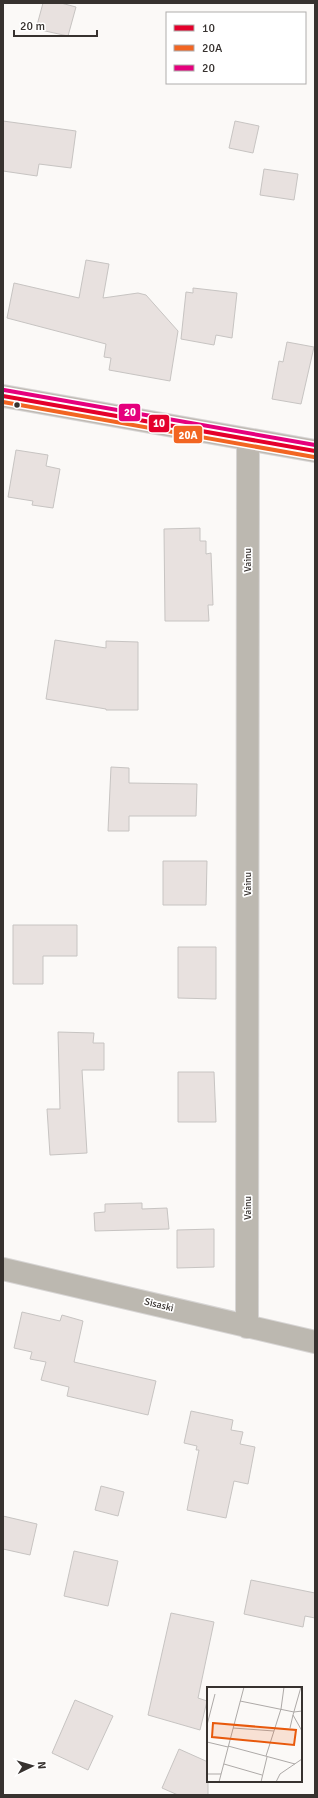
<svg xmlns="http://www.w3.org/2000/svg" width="318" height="1798" font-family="Signika,sans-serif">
  <rect width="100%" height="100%" fill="#fbf9f7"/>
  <path fill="#e8e1df" stroke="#c7c4c2" d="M43,3h18l15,4 -8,29 -32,-7z
    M3,121l73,10 -5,37 -32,-4 -2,12 -34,-5z
    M235,121l24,5 -6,27 -24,-5z
    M264,169l34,5 -4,26 -34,-5z
    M86,260l23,4 -6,34 35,-5 8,2 32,36 -8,50 -61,-11 2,-12 -7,-1 2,-13 -99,-26 7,-35 65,15z
    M193,288l44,5 -5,45 -16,-3 -2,10 -33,-6 5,-47 7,1z
    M287,342l27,5 -13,57 -29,-5 7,-38 4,1z
    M16,450l32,5 -2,11 14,3 -7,39 -21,-3 1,-4 -25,-4z
    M200,528v13h6v13l5,-1 2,52h-5l1,16h-44l-1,-92z
    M55,640l51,8v-7l32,1v68h-32v-1l-60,-10z
    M111,767l18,1v15l68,1 -1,32h-67v15h-21z
    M163,861h44l-1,44h-43z
    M13,925h64v31h-34v28h-30z
    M178,947h38v52l-38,-1z
    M58,1032l36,1 -1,10h11v27h-22l5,83 -37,2 -3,-46h13z
    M178,1072h36l2,50h-38z
    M142,1203v6l25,-1 2,21 -74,2 -1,-18 11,-1v-8z
    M214,1229v38l-37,1v-38z
    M22,1312l38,9 2,-6 21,6 -9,41 82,19 -8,34 -81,-19 2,-9 -28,-7 5,-18 -16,-3 2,-7 -18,-4z
    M191,1411l42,9 -2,10 12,2 -3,12 15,3 -7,37 -14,-3 -8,37 -39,-8 12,-60h-3l1,-4 -13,-3z
    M101,1486l23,6 -6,24 -23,-6z
    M3,1516l34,8 -7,31 -27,-6z
    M74,1551l44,10 -10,45 -44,-10z
    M251,1580l64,13v25l-10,-2 -2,11 -59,-13z
    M171,1613l43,9 -16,76 9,3 -7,29 -52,-15z
    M75,1700l38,16 -25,54 -36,-17z
    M179,1749l29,13v33h-30l-16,-7z"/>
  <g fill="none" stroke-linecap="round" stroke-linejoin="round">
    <g stroke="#d7d5d4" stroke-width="24">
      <path id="minor" d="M3,1269l312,73
        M247,1327l1,-887"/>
    </g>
    <g stroke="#d7d5d4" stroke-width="24">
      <path id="major" d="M3,396l312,55"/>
    </g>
    <use href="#minor" stroke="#bcb8b0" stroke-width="22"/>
    <use href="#major" stroke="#bfb9b2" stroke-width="22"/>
    <g stroke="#fff" stroke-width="7">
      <path id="bus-1" d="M3,396l312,55"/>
    </g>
    <g stroke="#fff" stroke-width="7">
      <path id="bus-2" d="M3,402l311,55"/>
    </g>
    <g stroke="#fff" stroke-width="7">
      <path id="bus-3" d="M4,390l311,55"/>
    </g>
    <use href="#bus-1" stroke="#e4002b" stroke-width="4"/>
    <use href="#bus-2" stroke="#f26522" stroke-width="4"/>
    <use href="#bus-3" stroke="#e5007d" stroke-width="4"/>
  </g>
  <circle fill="#37322f" stroke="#fff" stroke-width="1.5" cx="17" cy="405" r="3.5"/>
  <g text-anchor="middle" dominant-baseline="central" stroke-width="3.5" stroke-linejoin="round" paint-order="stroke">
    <g font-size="10" fill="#37322f" stroke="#fff">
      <text transform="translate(248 560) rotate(-90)">Vainu</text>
      <text transform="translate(248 884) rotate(-90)">Vainu</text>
      <text transform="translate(248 1208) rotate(-90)">Vainu</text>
      <text transform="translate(159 1305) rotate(14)">Sisaski</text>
    </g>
  </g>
  <g transform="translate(207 1687)">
    <rect width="95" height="95" fill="#fbf9f7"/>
    <path fill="none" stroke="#ada9a7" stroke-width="1" d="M94,0l-8,28 9,16M33,14l54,11 8,-1M0,38l8,-31M26,41l41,3M83,41l3,-13M0,55l21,5M21,59l67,18M59,69l15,-47 3,-22M17,77l38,11M0,87h14M12,95l25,-95M54,95l6,-25M69,95l4,-8 22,-15"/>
    <path fill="#e8590c" fill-opacity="0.15" stroke="#e8590c" stroke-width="2" d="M6,36l83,7 -2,15 -82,-8z"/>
    <rect width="95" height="95" fill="none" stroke="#37322f" stroke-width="2"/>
  </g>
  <g stroke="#fff" stroke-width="1.5">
    <rect x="118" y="403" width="23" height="19" rx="4" fill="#e5007d"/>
    <rect x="148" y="414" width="22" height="19" rx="4" fill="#e4002b"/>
    <rect x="173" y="425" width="30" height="19" rx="4" fill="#f26522"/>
  </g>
  <g font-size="11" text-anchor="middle" font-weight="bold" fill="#fff">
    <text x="130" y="416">20</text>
    <text x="159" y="427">10</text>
    <text x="188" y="439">20A</text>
  </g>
  <rect width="318" height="1798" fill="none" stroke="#37322f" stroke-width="8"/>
  <rect x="166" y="12" width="140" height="72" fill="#ffffff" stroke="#afadac"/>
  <rect x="174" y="25" width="20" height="6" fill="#e4002b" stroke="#afadac"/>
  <text x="202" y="32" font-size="12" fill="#37322f">10</text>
  <rect x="174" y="45" width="20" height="6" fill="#f26522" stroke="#afadac"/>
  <text x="202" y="52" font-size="12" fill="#37322f">20A</text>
  <rect x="174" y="65" width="20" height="6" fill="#e5007d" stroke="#afadac"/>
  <text x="202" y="72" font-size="12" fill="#37322f">20</text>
  <g transform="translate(32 1766) rotate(85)" stroke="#ffffff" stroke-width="3" paint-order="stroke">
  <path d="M0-3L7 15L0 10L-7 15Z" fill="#37322f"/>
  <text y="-6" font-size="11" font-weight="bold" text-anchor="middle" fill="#37322f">N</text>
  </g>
  <path d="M14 30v6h83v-6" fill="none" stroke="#37322f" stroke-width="2"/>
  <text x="20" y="30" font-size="12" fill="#37322f" stroke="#ffffff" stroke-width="3" paint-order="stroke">20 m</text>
</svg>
